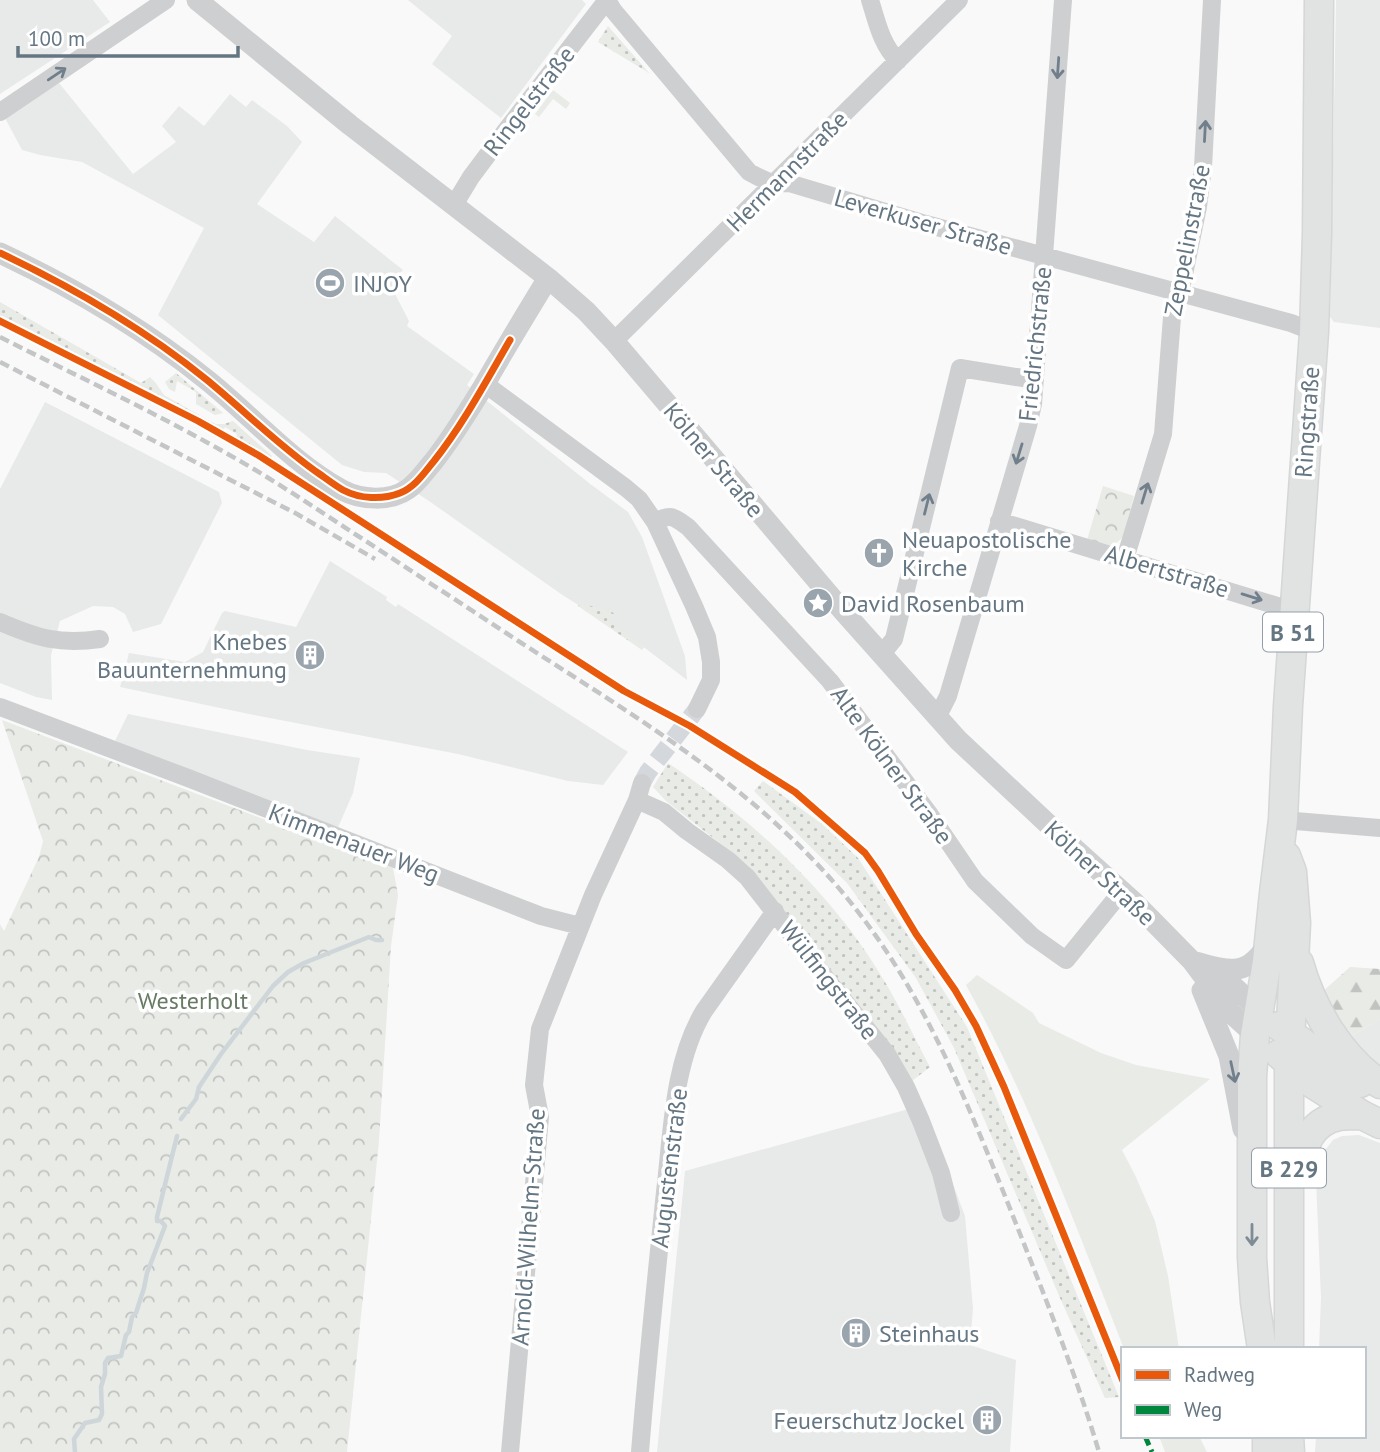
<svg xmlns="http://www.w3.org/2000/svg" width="1380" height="1452" font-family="'PT Sans',sans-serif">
  <defs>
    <pattern id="grass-dots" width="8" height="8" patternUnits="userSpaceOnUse" patternTransform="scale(1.75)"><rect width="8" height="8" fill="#e8ebe6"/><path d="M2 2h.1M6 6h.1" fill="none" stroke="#c0c3c0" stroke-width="1.8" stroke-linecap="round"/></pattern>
    <pattern id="forest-firs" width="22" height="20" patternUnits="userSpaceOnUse" patternTransform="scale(1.75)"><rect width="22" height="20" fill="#e8ebe6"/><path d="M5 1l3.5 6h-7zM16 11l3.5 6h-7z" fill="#c0c3c0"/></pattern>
    <pattern id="park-crowns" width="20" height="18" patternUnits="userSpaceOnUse" patternTransform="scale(1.75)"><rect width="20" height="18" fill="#e8ebe6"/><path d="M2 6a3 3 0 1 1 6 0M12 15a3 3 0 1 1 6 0" fill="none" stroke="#c0c3c0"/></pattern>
  </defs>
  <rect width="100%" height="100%" fill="#f9f9f9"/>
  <path fill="#e8e9e9" d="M0,0h93l17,22 -110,72z
    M408,0h174l4,4 -85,114 -69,-54 20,-28z
    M1336,0h44v328l-46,-6 -4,-5z
    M59,83l74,91 43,-32 -14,-16 17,-20 25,20 26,-32 16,13 6,-7 35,26 15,16 -45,62 57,38 21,-26 68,54 -9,12 -1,8 16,31 -2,5 67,48 -7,11 122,98 39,29 14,25 43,119 2,24 -46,-35 -80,-51 -132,-93 -43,-28 -22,-1 -22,-7 -184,-150 46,-87 -122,-66 -42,-7 -18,-5 -17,-32z
    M45,402l174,90 3,11 -61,121 -28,8 -8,-18 -12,-7 -20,-1 -33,15 -9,34 1,45 -16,-3 -36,-14v-194z
    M330,561l57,36 -1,3 10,7 2,-3 230,148 -25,33 -35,-4 -110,-27 -209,-40 -129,-27 9,-34 56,9 18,-10 19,-39 3,-2 71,16z
    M128,714l179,36 53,8 -7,35 -17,39 -221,-91z
    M1380,1019v49l-30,-31z
    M923,1105l42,111 8,92 -3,37 46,15 -6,92h-353l28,-281z
    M1359,1135l21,8v309h-65l1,-16h48v-87h-45l2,-51 -5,-118 2,-21 15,-19 9,-4z"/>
  <path fill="url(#grass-dots)" d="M608,26l41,47 -51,-31z
    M0,302l141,81 9,-6 5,5 9,13 51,29h9l9,-3 39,35 -1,2 -35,-20 1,-4 -12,-7 -2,4 -223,-114z
    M176,373l47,40 -8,2 -19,-11v-12l-19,-11 -2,11 -6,-3 -4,-7z
    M581,603l33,10 -5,9 36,24 -3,4 -64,-44z
    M668,763c85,57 165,130 217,219 16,27 30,57 45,85l-18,14 -68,-94 -95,-121 -83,-65 -13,-14z
    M763,781l59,43 36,34 109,169 152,370 -14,1 -45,-100 -106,-250 -38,-70 -69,-95 -93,-92z"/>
  <path fill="url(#forest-firs)" d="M1350,967l30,2v50l-30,18 -29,-44z"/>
  <path fill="url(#park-crowns)" d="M1103,486l31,10 -11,41 -10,9 -26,-6z
    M2,720l391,148 5,27 -7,51 -12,195 -32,311h-347v-528l4,7 35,-74 4,-16z"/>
  <path fill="#e8ebe6" d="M553,90l17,13 -4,6 -13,-10 -14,18 -4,-3z
    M977,975l56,38 6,10 62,30 35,12 74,14 -88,71 13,25 20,46 13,55 11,73h-55c-48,-123 -94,-248 -158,-364z
    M1159,1436h40l8,16h-42z"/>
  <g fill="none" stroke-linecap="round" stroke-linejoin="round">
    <path stroke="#ced6d9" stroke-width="4.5" d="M181,1119l15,-20 3,-12 22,-33 52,-68 15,-14 16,-9 65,-26 7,3h6
      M75,1452l-1,-13 11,-16 14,-3 3,-6 -1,-27 4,-13v-11l3,-5 13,-2 5,-21 3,-3 3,-15 4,-4 8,-25 3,-15 18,-47 -4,-5h-4v-4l20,-81"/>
    <path stroke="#d4d8dc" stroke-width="18" stroke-dasharray="18 9" stroke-linecap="butt" d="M642,783l6,-11 49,-63"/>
    <g stroke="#d5d6d7" stroke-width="31">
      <path id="primary" d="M1286,856l6,16 4,51 -7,139v287
        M1299,963c13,46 41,94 81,121
        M1279,1026l81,57
        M1279,1054l34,30 49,31 18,9
        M1299,1173c3,-25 10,-51 40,-57 7,-1 15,-1 23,-1
        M1262,1349l-7,-47 -3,-44v-181l3,-42 12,-74 7,-68 9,-73 5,-114 26,-374 3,-98 2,-234
        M1267,1436v16
        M1289,1436l1,16"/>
    </g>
    <path stroke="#cecfd0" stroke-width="18" d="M607,0l6,10 136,162c16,9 22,12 40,11l137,41 365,99 23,9
      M870,0c7,22 11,44 28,61
      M0,112l166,-112
      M454,205l17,-28 36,-48 100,-129
      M614,341l345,-341
      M485,384l141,104 13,11 16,23 39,84 13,31 4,25v18l-14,29
      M999,521l295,90
      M655,522c16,-9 19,-5 33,5l142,154 100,134 45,66 57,55 34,24 56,-69
      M1125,559l38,-125 11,-143 8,-7 16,-77 5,-40 9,-167
      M0,622c37,16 60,23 100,17
      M881,655l13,-16 66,-271 75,12
      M0,707l188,71 353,138 39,10
      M935,715l7,-7 6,-12 80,-270 5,-22 30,-404
      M637,800l27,12 23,19 41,29 19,17 73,94 67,83 19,33 15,34 20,52 10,40
      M1283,820l97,8
      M510,1452l30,-335 -6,-32 6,-56 53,-134 44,-95 5,-17
      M640,1452c7,-87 16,-173 25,-260 7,-59 8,-130 39,-181l71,-100"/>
    <path stroke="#cecfd0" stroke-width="21" d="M197,0l153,125 198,153 38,33 28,30 229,270 115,129 108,101 69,62 57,58 39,52 24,22
      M0,253c74,35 143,75 207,127 45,36 84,82 135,110 19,10 48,12 66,-1 10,-7 17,-18 25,-27 19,-24 34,-49 50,-75 21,-37 43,-73 65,-109
      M1192,961c36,10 55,18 77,-19
      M1205,970l28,16 26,24
      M1202,990l27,66 14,73"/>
    <use href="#primary" stroke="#e1e2e2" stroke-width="28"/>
    <path stroke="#c3c5c6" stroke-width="4.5" stroke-dasharray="10 5" stroke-linecap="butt" d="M0,337c75,38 152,74 226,116 45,25 89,55 132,83 55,36 110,72 165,108 119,77 243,150 332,264 70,88 112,194 154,298 32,81 65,162 90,246
      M0,362l297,152 78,45"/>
    <path stroke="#00873e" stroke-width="5" stroke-dasharray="10 5" stroke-linecap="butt" d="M1145,1436l7,16"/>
    <g stroke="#fff" stroke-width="11">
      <path id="cycleway" d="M0,253c74,35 144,76 207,127 39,32 73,67 114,95 7,5 15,11 22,15 17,9 39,10 57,3 15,-6 24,-20 34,-32 30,-38 52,-80 76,-121
        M0,321l198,100 60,34 366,236 66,35 105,66 70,61 13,18 38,63 39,56 21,36 28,61 119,294"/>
    </g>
    <use href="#cycleway" stroke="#e8590c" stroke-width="7"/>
  </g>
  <defs><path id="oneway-shaft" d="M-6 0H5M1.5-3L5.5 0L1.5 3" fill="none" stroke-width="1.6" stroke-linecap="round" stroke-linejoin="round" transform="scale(1.75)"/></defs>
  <g stroke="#707f8b">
    <use href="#oneway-shaft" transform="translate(1058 68) rotate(94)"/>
    <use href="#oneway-shaft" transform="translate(57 74) rotate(-34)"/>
    <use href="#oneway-shaft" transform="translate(1205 131) rotate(-87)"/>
    <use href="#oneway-shaft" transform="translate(1019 454) rotate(107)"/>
    <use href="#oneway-shaft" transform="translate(1145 493) rotate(-73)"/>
    <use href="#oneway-shaft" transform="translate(927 504) rotate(-76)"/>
    <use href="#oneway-shaft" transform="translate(1252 597) rotate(17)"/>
    <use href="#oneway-shaft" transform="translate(1233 1072) rotate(78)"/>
  </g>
  <use stroke="#7e8c96" href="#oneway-shaft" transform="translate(1252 1235) rotate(90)"/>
  <defs>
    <g id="stadium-disc" transform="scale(1.575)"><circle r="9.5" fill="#99a4ac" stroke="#fff"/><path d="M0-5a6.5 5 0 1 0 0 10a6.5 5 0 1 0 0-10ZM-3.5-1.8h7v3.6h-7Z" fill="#fff"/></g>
    <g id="church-disc" transform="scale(1.575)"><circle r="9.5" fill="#99a4ac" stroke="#fff"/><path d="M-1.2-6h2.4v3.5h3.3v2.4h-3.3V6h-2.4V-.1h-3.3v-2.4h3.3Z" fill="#fff"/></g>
    <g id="sight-disc" transform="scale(1.575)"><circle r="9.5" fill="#99a4ac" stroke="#fff"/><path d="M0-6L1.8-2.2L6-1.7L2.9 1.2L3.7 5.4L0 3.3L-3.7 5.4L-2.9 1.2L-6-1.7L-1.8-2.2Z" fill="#fff"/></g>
    <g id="building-disc" transform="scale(1.575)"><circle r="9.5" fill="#99a4ac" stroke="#fff"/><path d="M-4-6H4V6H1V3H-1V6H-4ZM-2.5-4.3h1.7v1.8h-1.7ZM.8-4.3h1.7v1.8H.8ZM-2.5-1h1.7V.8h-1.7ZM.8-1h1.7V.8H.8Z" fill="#fff"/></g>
  </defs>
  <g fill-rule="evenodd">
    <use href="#stadium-disc" x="330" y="283"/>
    <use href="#church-disc" x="879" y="553"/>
    <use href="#sight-disc" x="818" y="603"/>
    <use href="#building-disc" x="310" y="655"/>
    <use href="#building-disc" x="856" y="1333"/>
    <use href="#building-disc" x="987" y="1420"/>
  </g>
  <g text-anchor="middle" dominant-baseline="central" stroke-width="7" stroke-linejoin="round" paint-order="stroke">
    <g fill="#fff" stroke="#939fa8" stroke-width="2">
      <rect x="1263" y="612.5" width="60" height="39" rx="5"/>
      <rect x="1252" y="1148.5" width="74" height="39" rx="5"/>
    </g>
    <g font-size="23" font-weight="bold" fill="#657683">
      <text x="1293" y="632">B 51</text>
      <text x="1289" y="1168">B 229</text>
    </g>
    <g font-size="24" fill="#657683" stroke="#fff">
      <text transform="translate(529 101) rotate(-52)">Ringelstraße</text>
      <text transform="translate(787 171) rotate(-45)">Hermannstraße</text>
      <text transform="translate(923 222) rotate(16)">Leverkuser Straße</text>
      <text transform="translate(1187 240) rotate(-79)">Zeppelinstraße</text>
      <text transform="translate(1035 344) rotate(-84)">Friedrichstraße</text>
      <text transform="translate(1307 422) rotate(-86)">Ringstraße</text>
      <text transform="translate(714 460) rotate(50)">Kölner Straße</text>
      <text transform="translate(1167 571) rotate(17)">Albertstraße</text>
      <text transform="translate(892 765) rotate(54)">Alte Kölner Straße</text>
      <text transform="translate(354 843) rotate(21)">Kimmenauer Weg</text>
      <text transform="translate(1100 873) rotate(43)">Kölner Straße</text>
      <text transform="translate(829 980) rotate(52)">Wülfingstraße</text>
      <text transform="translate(669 1168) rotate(-83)">Augustenstraße</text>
      <text transform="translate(528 1227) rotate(-86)">Arnold-Wilhelm-Straße</text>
    </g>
    <g font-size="24" fill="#657683" stroke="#fff" text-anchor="start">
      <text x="353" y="283">INJOY</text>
      <text x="902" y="539">Neuapostolische<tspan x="902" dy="28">Kirche</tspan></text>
      <text x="841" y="603">David Rosenbaum</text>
      <text x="287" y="641" text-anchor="end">Knebes<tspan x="287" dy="28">Bauunternehmung</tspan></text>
      <text x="879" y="1333">Steinhaus</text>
      <text x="964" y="1420" text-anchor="end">Feuerschutz Jockel</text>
    </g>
    <g font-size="24" fill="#687a64" stroke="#fff">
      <text x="193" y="1000">Westerholt</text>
    </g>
  </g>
  <rect x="1121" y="1347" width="245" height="91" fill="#ffffff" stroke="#c1c8cd" stroke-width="2"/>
  <rect x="1135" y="1370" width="35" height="10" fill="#e8590c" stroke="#c1c8cd" stroke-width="2"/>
  <text x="1184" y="1382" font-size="21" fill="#657683">Radweg</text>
  <rect x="1135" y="1405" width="35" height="10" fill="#00873e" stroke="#c1c8cd" stroke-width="2"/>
  <text x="1184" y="1417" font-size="21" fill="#657683">Weg</text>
  <path d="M18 46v10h220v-10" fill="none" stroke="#657683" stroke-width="3.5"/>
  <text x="28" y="46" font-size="21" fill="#657683" stroke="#ffffff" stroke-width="5" paint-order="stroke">100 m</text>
</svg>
